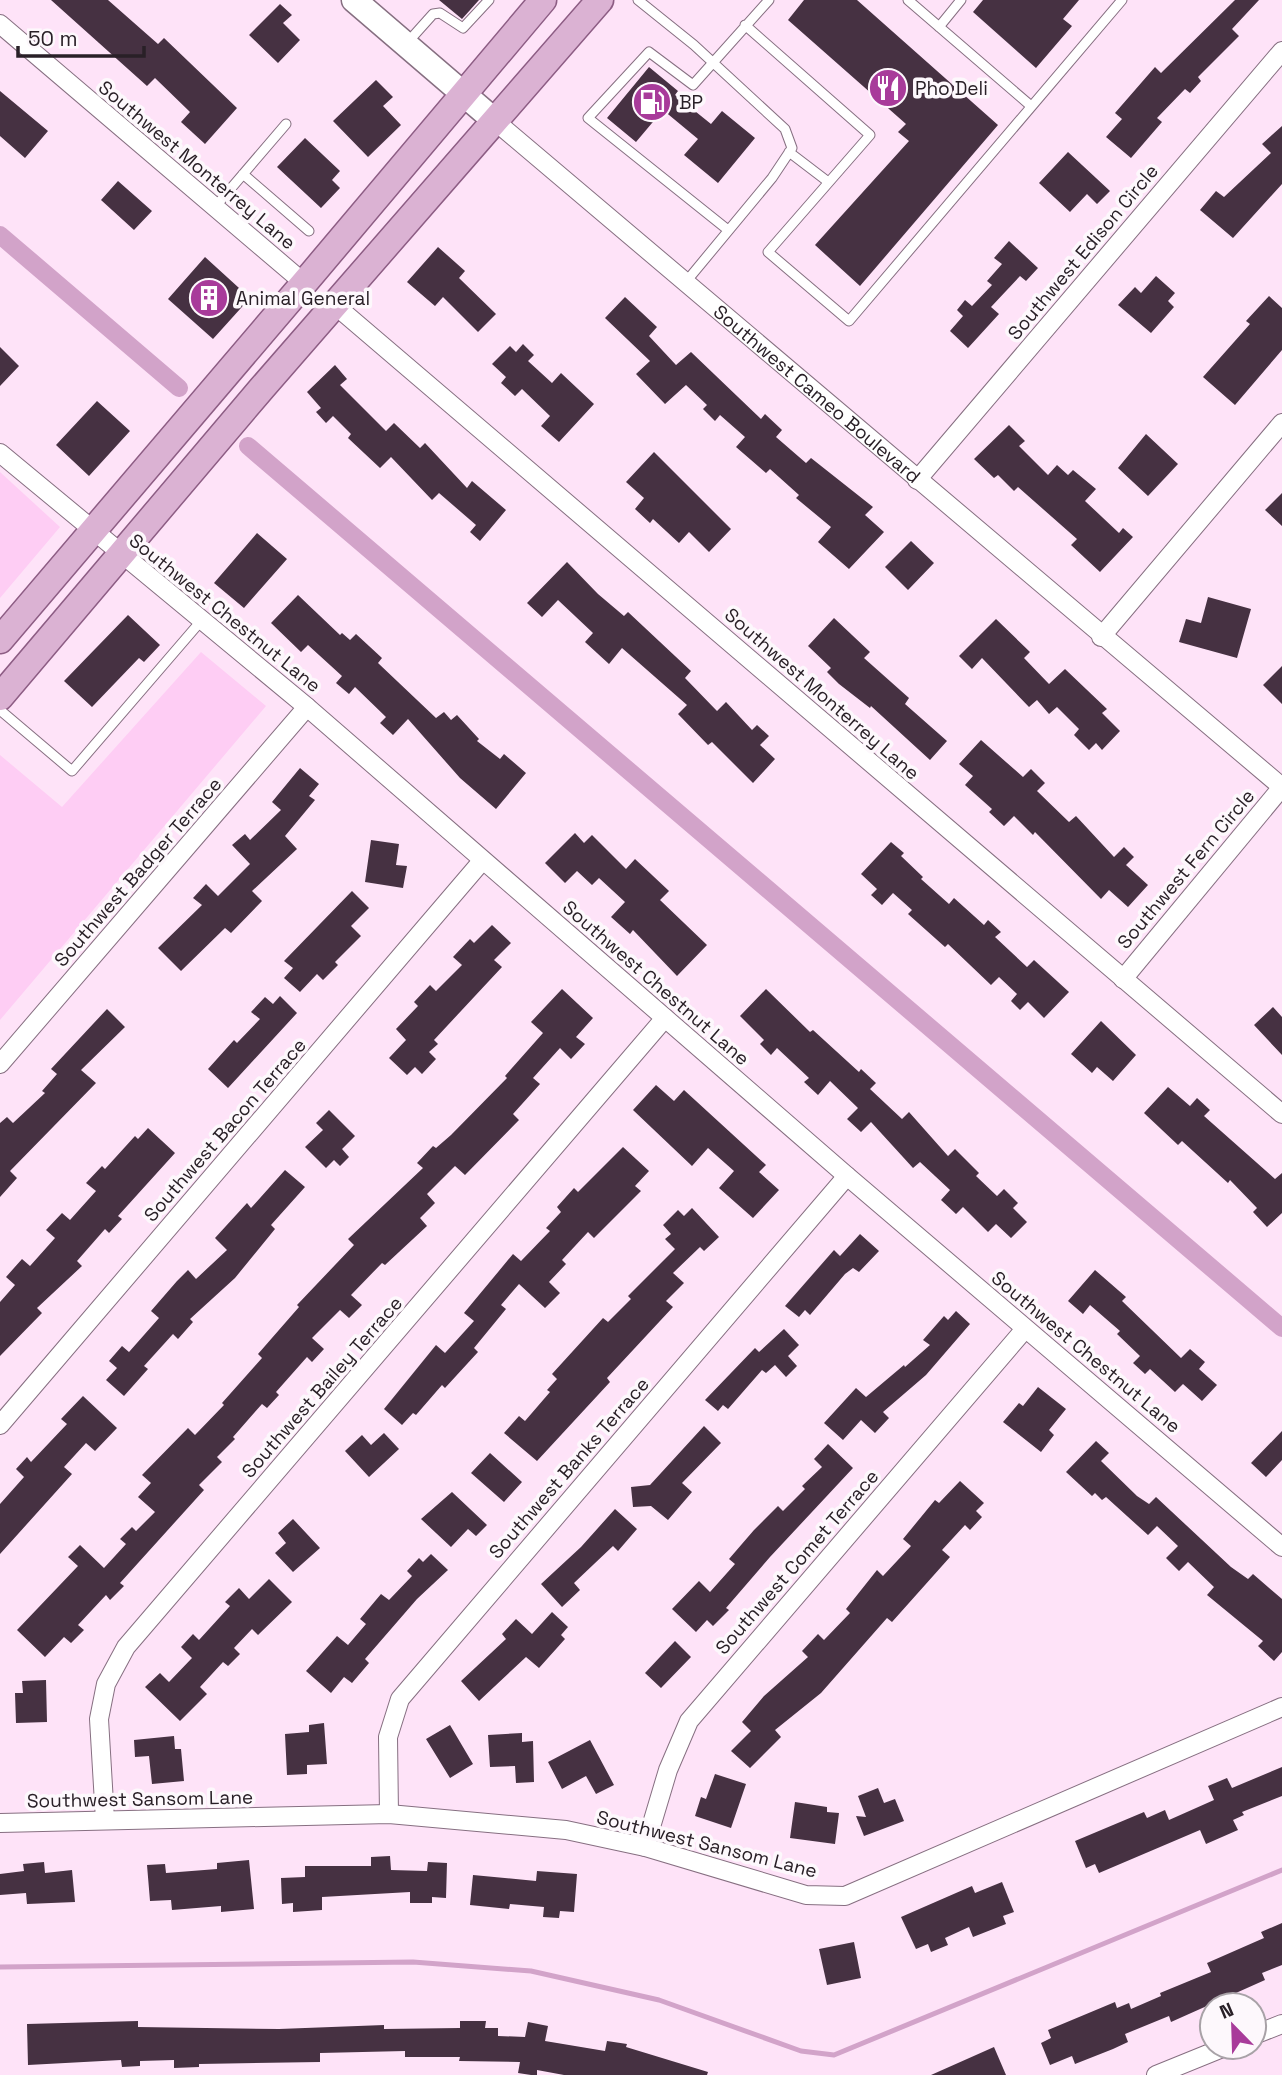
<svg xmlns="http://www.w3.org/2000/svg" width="1282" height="2075" font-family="'Space Grotesk',sans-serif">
  <rect width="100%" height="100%" fill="#fee3f8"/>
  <path fill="#fecdf4" d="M0,472l60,55 -60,71z
    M201,652l65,54 -266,314v-265l62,52z"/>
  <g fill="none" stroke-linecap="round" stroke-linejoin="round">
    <path stroke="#d2a3c9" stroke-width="5" d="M0,1967l413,-5 118,9 128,29 142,51 33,4 448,-185"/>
    <path stroke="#d2a3c9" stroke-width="18" d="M0,235l179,153
      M248,446l1034,882"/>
  </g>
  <path fill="#463142" d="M51,0h57l50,44 6,-6 73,70 -32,36 -24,-22 9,-10 -35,-34 -8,8z
    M439,0h40l-17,19z
    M804,0h53l141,125 -138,161 -45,-41 94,-104 -11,-9 8,-8 -118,-104z
    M983,0h96l-16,19 9,7 -36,42 -63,-56z
    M1235,0h24l-27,29 7,7 -41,41 3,4 -11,12 -5,-4 -28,29 5,4 -31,36 -25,-21 16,-18 -7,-6 40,-46 6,6z
    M280,4l12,11 -9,8 17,17 -22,23 -29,-28z
    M649,67l29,24 -3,4 36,29 11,-13 33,27 -37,45 -34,-28 14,-16 -35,-29 -27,32 -29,-24z
    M376,80l17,17 -10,9 18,19 -33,32 -35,-36z
    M0,91l48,40 -23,27 -25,-22z
    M1282,126v58l-49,54 -33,-28 16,-19 8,6 47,-44 -9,-9z
    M305,138l35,33 -8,9 8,8 -19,20 -44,-41z
    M1068,152l42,39 -13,13 -10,-10 -17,18 -31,-29z
    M118,181l34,30 -18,19 -33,-30z
    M1009,241l29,27 -12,13 -6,-5 -29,31 8,7 -31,34 -18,-17 13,-15 -6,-6 8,-10 7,6 20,-21 -5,-4 15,-17 -8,-6z
    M438,247l27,24 -6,7 37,36 -18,18 -35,-35 -8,9 -28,-24z
    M205,257l45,41 -37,41 -45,-40z
    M1156,276l19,17 -7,8 6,6 -23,26 -33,-28 17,-18 6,6z
    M1269,296l13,12v42l-47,55 -32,-28 47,-53 -4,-3z
    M625,297l32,30 -8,9 27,29 15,-13 70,67 4,-5 17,16 -6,7 30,26 5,-5 62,49 -8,8 19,17 -35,37 -31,-27 13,-15 -35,-29 3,-3 -29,-26 -4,4 -30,-26 9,-10 -25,-22 -5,6 -12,-12 4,-4 -21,-20 -21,19 -29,-30 14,-13 -45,-43z
    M523,344l11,11 -6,6 24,22 9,-10 33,31 -35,38 -18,-16 9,-10 -28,-27 -7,7 -14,-13 5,-6 -14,-13 18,-18 6,6z
    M0,347l19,19 -19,20z
    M335,365l12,14 -7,6 46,46 8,-8 26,25 5,-5 42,45 5,-7 34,29 -26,31 -10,-9 6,-7 -37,-32 -7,7 -41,-43 -11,11 -32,-30 3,-4 -18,-18 -7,7 -10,-11 5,-4 -14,-16z
    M97,401l33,30 -41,45 -33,-31z
    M1009,425l16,16 -6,5 29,29 9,-10 11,10 5,-5 23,19 -11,12 34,32 4,-5 10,9 -33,35 -29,-27 6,-6 -59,-52 -4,4 -16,-16 -4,3 -20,-19z
    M1146,434l32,30 -30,32 -30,-28z
    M654,452l77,77 -22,23 -20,-20 -10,11 -26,-24 -3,4 -15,-14 9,-11 -18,-16z
    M1282,493v33l-17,-16z
    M257,533l30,26 -43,49 -30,-25z
    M911,541l23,22 -26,27 -23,-23z
    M567,562l31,32 26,22 4,-4 63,59 -6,7 32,33 9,-9 26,28 5,-5 12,11 -9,9 15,14 -22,24 -41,-41 -4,3 -30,-31 9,-9 -65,-57 -13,16 -24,-22 8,-9 -35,-33 -16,17 -15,-14z
    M298,595l42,40 2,-2 8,7 6,-6 26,24 -4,5 58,55 8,-6 7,8 6,-5 22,24 -2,2 23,18 4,-5 22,19 -30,36 -36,-31 -52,-59 -15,16 -13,-12 6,-6 -31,-30 -6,7 -13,-11 6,-7 -34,-31 -7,7 -30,-29z
    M1208,597l43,12 -14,49 -58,-16 7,-23 15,4z
    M128,615l32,30 -16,17 -5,-4 -47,49 -28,-26z
    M834,618l36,34 -6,6 45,40 -4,6 42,37 -17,19 -59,-54 -1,2 -31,-24 -12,-12 4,-4 -23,-22z
    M996,619l34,33 -6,6 25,26 16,-15 42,40 -5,4 18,18 -18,19 -6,-7 -7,7 -15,-15 5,-6 -22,-22 -8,7 -12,-14 -8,7 -47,-49 -10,11 -13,-13z
    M1282,666v38l-19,-19z
    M981,740l42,37 8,-8 14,14 -8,8 32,31 7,-6 38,41 10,-10 10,10 -8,8 22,20 -20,22 -19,-17 -8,9 -66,-67 -2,3 -19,-19 -10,10 -15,-14 3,-3 -27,-24 8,-9 -14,-12z
    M300,768l19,16 -10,12 6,4 -30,36 12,13 -45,42 10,10 -31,32 -6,-5 -44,43 -23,-23 44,-43 -9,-7 13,-14 12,12 32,-32 -18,-19 13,-11 5,6 31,-30 -9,-8z
    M575,833l9,10 8,-8 34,34 9,-10 34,32 -9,9 47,45 -30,31 -44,-46 -3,4 -19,-17 14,-15 -26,-24 -7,7 -15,-14 -12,12 -20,-20z
    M371,840l28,4 -3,21 11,1 -4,22 -38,-6z
    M891,842l13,11 -3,3 22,21 -2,2 28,25 5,-6 30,27 4,-5 13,12 -6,5 32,30 7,-7 35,32 -25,26 -16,-16 -8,8 -9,-9 6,-7 -18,-17 -8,8 -43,-41 -3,3 -37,-33 4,-4 -19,-17 -11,12 -11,-10 6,-6 -16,-15z
    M352,891l17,17 -18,18 10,10 -26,26 3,3 -15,15 -6,-6 -17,18 -16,-14 9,-10 -9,-7z
    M492,925l19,18 -17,17 8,7 -68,73 4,4 -9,8 7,7 -14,15 -7,-7 -8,8 -18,-17 17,-18 -10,-11 22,-23 -4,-4 16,-17 6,6 26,-26 -9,-8 17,-18 4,4z
    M562,989l31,29 -17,19 9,7 -14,15 -11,-11 -27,30 7,6 -27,30 6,6 -54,55 -10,-9 -28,28 8,9 -15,15 7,8 -42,39 -3,-2 -31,32 11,10 -13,13 -9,-8 -28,28 12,11 -12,13 -5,-5 -31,35 3,3 -12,13 -5,-4 -29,33 2,2 -18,18 5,5 -23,23 5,5 -84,93 4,3 -14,14 -4,-5 -28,30 6,5 -13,13 -7,-6 -19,20 -28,-27 61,-64 -10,-9 12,-12 24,23 22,-24 -6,-5 12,-12 4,4 19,-19 -17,-15 13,-14 -9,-8 46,-47 7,7 29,-30 -2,-2 40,-45 -4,-4 41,-47 -2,-2 57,-60 -6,-6 75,-71 -6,-5 16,-17 3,2 15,-13 56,-57 -2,-2 38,-43 -12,-11z
    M766,989l44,43 3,-2 46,42 2,-3 15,14 -6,6 32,30 7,-7 39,44 7,-7 24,24 -3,3 21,20 7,-7 14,14 -5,5 14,14 -16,16 -15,-14 -8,8 -25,-25 -7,7 -15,-14 9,-10 -30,-28 -7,6 -42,-46 -10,10 -14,-13 11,-11 -28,-27 -12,14 -14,-13 5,-4 -32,-30 -6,7 -11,-11 4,-4 -24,-24z
    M280,996l17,17 -69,75 -20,-19 26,-29 3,3 23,-24 -9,-7 14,-15 8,7z
    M1273,1007l9,10v38l-28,-30z
    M107,1009l18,18 -44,43 15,13 -86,88 7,7 -17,19v-74l7,-6 6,6 32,-30 -3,-2 15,-17 -6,-5z
    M1101,1021l35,34 -23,26 -16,-14 -5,6 -21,-19z
    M656,1085l18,16 10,-11 82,75 -7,7 20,18 -26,28 -34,-30 15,-17 -26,-23 -16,18 -59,-56z
    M1168,1087l22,19 7,-8 13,12 -6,6 71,63 7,-6v40l-15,14 -14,-15 4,-4 -27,-28 -2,3 -46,-42 -4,4 -34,-32z
    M329,1110l26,26 -13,13 7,8 -9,9 -6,-6 -8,8 -21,-21 18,-17 -7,-7z
    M148,1128l27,25 -57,63 4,3 -13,14 -4,-4 -28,32 5,5 -45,42 5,5 -42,43v-54l15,-17 -9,-8 16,-18 8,7 25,-28 -9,-8 16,-17 8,7 26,-29 -10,-8 16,-17 3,3 30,-33 3,3z
    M623,1147l26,24 -14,15 6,5 -47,47 -6,-6 -26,28 4,4 -17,18 11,11 -15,15 -26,-24 -18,21 5,4 -32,39 4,4 -33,36 -3,-3 -26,30 -3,-2 -11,12 -18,-16 52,-64 9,8 29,-32 -10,-8 49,-59 8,7 29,-30 -4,-3 15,-16 -4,-5 17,-19 4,4z
    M285,1170l20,17 -34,38 4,4 -40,49 -45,41 3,3 -15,17 -5,-5 -29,32 4,3 -24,27 -18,-16 11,-12 -8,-7 13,-15 7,6 30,-34 -8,-7 26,-30 11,-11 8,9 31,-29 -12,-12 32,-35 4,5z
    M692,1208l27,29 -15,14 -4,-4 -27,26 11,10 -18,18 7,6 -66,71 3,4 -73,79 -33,-28 15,-17 6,5 25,-29 -3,-2 10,-11 -5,-5 51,-56 5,4 23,-23 -3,-3 47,-47 -10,-10 6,-5 -8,-9 15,-15 6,6z
    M860,1234l19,17 -20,21 -6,-4 -8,6 -35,41 -5,-5 -6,7 -14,-11 49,-56 6,6z
    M1095,1270l31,27 -4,4 59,57 9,-9 15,13 -6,7 18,16 -15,16 -19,-17 -8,8 -25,-23 -5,5 -12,-11 7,-7 -23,-22 3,-3 -30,-26 -7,9 -15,-13z
    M956,1311l14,13 -44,51 -43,37 6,6 -14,15 -14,-13 -18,20 -19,-17 32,-35 10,9 38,-32 1,2 25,-22 -7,-5 21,-24 4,4z
    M784,1329l15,16 -11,11 9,10 -11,11 -11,-12 -9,8 -4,-3 -34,39 -5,-4 -5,6 -13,-11 50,-52 4,4z
    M1038,1387l28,22 -17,21 5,5 -13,17 -38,-30 16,-19 4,3z
    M83,1396l34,32 -22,23 -9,-8 -22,24 8,7 -72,80v-50l24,-27 -8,-8 11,-12 4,5 36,-38 -6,-5z
    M704,1426l17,17 -39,40 10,9 -24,28 -17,-14 -18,1 -2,-20 19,-2z
    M1282,1431v29l-16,17 -15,-14z
    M384,1433l15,16 -30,28 -24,-26 17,-16 9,10z
    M1096,1441l13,12 -8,8 36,35 12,8 7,-7 75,70 17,12 5,-5 29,25v53l-8,9 -16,-15 5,-5 -56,-46 7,-8 -26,-25 -9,9 -13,-13 12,-12 -21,-20 -9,9 -42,-38 -4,3 -7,-7 -3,3 -26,-24z
    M828,1444l25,24 -83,89 -44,51 3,2 -16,16 -6,-6 -11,12 -24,-23 27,-28 11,11 25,-28 -6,-5 25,-29 24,-24 5,5 22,-22 -3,-3 20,-19 -8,-8z
    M490,1453l32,29 -18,20 -33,-29z
    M960,1481l24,22 -8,8 6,6 -12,13 -5,-5 -23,25 8,7 -58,65 -5,-4 -66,75 -46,37 6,7 -31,31 -19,-17 20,-20 -9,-9 22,-26 44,-39 -6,-6 16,-17 6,6 26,-27 -4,-4 31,-39 6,6 28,-30 -8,-7 32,-39 4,3z
    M452,1492l35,33 -11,11 -8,-7 -17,18 -30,-28z
    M615,1509l22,20 -19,22 -5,-5 -39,37 6,7 -18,17 -21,-23 40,-37z
    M293,1519l27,29 -27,24 -18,-19 11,-10 -8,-10z
    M431,1554l17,16 -31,29 -52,60 4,4 -17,20 -8,-6 -13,16 -25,-22 31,-35 11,9 18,-21 -6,-5 21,-25 8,6 23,-24 -5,-5 12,-13 4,4z
    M269,1579l23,23 -34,33 -6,-6 -18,19 6,6 -12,12 -5,-4 -23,25 7,7 -27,27 -35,-34 15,-14 9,9 23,-24 -11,-11 12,-13 6,6 31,-34 -5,-4 14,-14 10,11z
    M552,1612l16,15 -7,8 4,4 -26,29 -13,-11 -47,44 -18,-20 45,-42 -4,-5 14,-15 16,15z
    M675,1641l16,16 -30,31 -16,-15z
    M46,1680l1,42 -31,1 -1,-30h8l-1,-12z
    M324,1723l3,41 -20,1v9l-20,1 -2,-41 24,-2v-7z
    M450,1725l23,39 -23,14 -24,-39z
    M522,1733v9l11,-1 1,41 -18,1 -1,-17 -25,1 -2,-32z
    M174,1736l1,13h6l3,32 -32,3 -3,-28 -14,1 -1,-17z
    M590,1740l24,45 -18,9 -10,-18 -24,13 -14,-27z
    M1282,1767v29l-40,16 2,3 -11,5 5,10 -32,14 -6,-14 -101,43 -4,-9 -9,4 -11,-27 69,-29 3,6 18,-8 4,10 45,-20 -6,-14 19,-8 5,10z
    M715,1774l31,10 -15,44 -36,-12 6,-19 5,2z
    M878,1788l6,15 11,-4 9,22 -40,15 -8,-20 10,1 -8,-21z
    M795,1802l32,5v5l12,1 -4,31 -45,-6z
    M390,1856l1,14 36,1 1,-9 19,1 -1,35 -14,-1v6h-22v-11l-88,5v13l-29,2v-9l-11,1 -1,-26 24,-1v-11h66v-9z
    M249,1860l5,49 -33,3v-6l-49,4 -1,-10 -21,1 -3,-36 18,-1 1,9 51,-4v-6z
    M44,1862l1,11 27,-3 3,32 -48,2 -1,-11 -26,2v-21l24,-3 -1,-7z
    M537,1871l40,3 -3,38 -14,-1 -1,7 -16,-1 1,-10 -34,-3 -1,5 -39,-4 3,-30 63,6z
    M1002,1882l12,30 -11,4 3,8 -33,13 -4,-10 -24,11 3,7 -17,7 -3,-8 -12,5 -15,-32 71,-31 3,7z
    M1282,1923v42l-20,8 3,7 -94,42 -2,-6 -44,18 3,8 -15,7 -38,15 -3,-8 -22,9 -9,-22 10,-5 -3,-8 67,-28 2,6 12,-5 2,6 30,-13 -1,-3 51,-21 -4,-9 57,-25 -3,-6z
    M854,1942l7,36 -34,7 -8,-36z
    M138,2021v6l141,2 105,-4v4l76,-1v-7h26l-1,7h13v8l27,1 3,-15 20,4 -3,15 60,10 2,-10 20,3 -1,3 82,25 -1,3h-143l-27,-5v5h-6l-13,-2 2,-11 -61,-1 1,-4h-55v-6l-85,2v9l-121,2v3l-25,1v-8l-34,1v5l-18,1 -1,-7 -93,5 -1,-41z
    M994,2047l12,28h-75z"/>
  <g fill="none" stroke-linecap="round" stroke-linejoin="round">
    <g stroke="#866f81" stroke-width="11">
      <path id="lane" d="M638,0l56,45 91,84 7,19 -20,30 -87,105
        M908,0l123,106
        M745,25l125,110 -102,117 81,69 273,-321
        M939,27l22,-27
        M407,43l26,-29 7,-1 23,15 26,-28
        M789,152l38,29
        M243,174l66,57
        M215,207l71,-83
        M728,230l-140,-112 61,-66 44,33 76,-85
        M0,710l72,61 129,-150"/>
    </g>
    <g stroke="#866f81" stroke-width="20">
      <g id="street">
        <path d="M0,24l304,259"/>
        <path id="s1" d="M495,121l787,666"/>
        <path d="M336,306l946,808"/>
        <path d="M0,453l307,254 540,469 435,371"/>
        <path d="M917,480l365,-429"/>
        <path d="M1101,637l181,-214"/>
        <path d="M1123,979l159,-192"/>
        <path d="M0,1064l307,-357"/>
        <path d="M0,1425l482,-564"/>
        <path d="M389,1814l-1,-77 12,-38 447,-523"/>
        <path d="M105,1820l-6,-101 7,-35 20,-37 539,-629"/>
        <path d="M0,1823l389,-9 177,16 79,17 161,48 39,1 437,-189"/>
        <path d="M645,1847l23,-77 21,-49 336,-392"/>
        <path d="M1254,2035l28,-11"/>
        <path d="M1156,2075l69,-28"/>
      </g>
    </g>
    <g stroke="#866f81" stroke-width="27">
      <path id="secondary" d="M354,0l141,121"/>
    </g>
    <g stroke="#8d5d84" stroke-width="29">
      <path id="primary" d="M0,640c182,-212 363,-426 543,-640
        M0,697l262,-309 338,-388"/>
    </g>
    <use href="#lane" stroke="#fff" stroke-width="9"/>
    <use href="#street" stroke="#fff" stroke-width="18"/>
    <use href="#secondary" stroke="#fff" stroke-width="24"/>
    <use href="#primary" stroke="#dbb2d3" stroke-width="26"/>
  </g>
  <defs>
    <g id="restaurant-disc" transform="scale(2.0125)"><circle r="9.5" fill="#a83b9a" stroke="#fdf8fc"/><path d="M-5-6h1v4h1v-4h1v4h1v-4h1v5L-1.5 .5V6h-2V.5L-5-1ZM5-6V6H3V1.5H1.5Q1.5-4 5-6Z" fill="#fff"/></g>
    <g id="fuel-disc" transform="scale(2.0125)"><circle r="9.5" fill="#a83b9a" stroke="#fdf8fc"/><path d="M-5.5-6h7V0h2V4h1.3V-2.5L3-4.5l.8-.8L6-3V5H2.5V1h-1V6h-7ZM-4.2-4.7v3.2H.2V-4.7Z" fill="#fff"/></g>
    <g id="building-disc" transform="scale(2.0125)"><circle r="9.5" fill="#a83b9a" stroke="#fdf8fc"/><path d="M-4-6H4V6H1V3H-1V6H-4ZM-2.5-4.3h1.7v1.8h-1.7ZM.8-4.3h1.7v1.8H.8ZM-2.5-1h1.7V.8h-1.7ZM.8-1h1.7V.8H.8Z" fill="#fff"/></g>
  </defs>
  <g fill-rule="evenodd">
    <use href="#restaurant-disc" x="888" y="88"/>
    <use href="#fuel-disc" x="652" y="102"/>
    <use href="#building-disc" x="209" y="298"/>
  </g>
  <g text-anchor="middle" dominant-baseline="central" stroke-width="7" stroke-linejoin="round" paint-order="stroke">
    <g font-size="19" fill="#292027" stroke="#fdf8fc" text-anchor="start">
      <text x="915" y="88">Pho Deli</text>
      <text x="679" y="102">BP</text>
      <text x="236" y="298">Animal General</text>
    </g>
    <g font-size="19" fill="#292027" stroke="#fdf8fc">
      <text transform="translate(197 165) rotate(40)">Southwest Monterrey Lane</text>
      <text transform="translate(1083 252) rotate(-50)">Southwest Edison Circle</text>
      <text stroke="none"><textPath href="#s1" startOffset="422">Southwest Cameo Boulevard</textPath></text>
      <text transform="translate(225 613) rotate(39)">Southwest Chestnut Lane</text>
      <text transform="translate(822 694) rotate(41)">Southwest Monterrey Lane</text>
      <text transform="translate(1186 869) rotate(-50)">Southwest Fern Circle</text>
      <text transform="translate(138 872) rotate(-49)">Southwest Badger Terrace</text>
      <text transform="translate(656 983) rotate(41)">Southwest Chestnut Lane</text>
      <text transform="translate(225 1130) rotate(-49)">Southwest Bacon Terrace</text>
      <text transform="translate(1086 1352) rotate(40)">Southwest Chestnut Lane</text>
      <text transform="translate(322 1387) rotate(-49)">Southwest Bailey Terrace</text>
      <text transform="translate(569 1468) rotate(-49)">Southwest Banks Terrace</text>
      <text transform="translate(797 1562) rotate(-49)">Southwest Comet Terrace</text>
      <text transform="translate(140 1799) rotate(-1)">Southwest Sansom Lane</text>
      <text transform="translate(707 1844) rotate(14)">Southwest Sansom Lane</text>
    </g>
  </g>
  <g transform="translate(1233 2026) rotate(337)"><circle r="33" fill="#fdf8fc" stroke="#a8a2a7" stroke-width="2"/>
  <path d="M0-5L12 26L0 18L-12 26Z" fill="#a83b9a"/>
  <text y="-10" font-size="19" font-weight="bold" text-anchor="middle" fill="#292027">N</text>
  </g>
  <path d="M18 46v10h126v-10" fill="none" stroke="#292027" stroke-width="3.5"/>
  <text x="28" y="46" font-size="21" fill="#292027" stroke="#fdf8fc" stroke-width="5" paint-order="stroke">50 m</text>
</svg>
